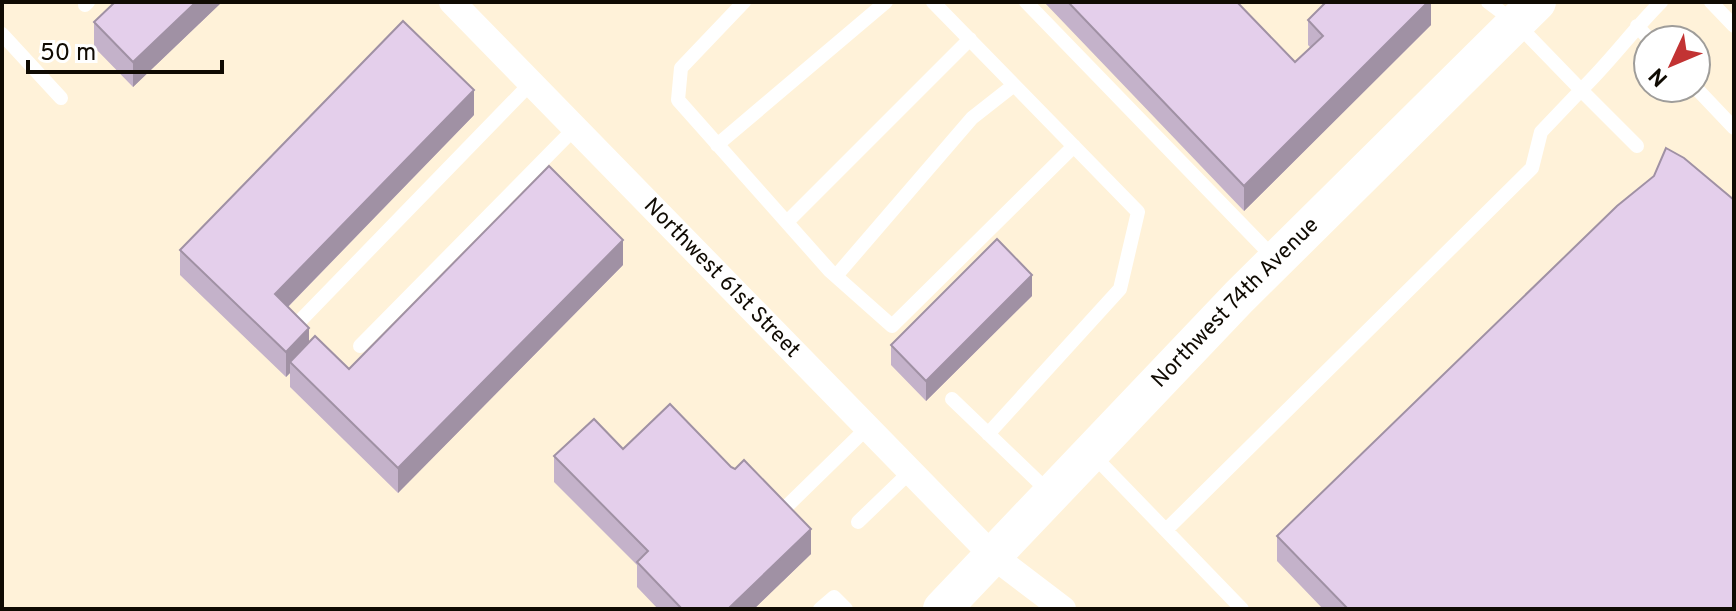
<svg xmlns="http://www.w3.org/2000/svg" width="1736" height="611" font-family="Overpass,sans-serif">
  <rect width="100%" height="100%" fill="#fff2d9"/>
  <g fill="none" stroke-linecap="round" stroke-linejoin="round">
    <path stroke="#fff" stroke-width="14" d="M744,2l-63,66 -3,32 152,171 62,55 182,-180
      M933,2l205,210 -18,77 -132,145
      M1026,2l250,258
      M1488,2l28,21 65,67c29,-28 52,-60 80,-88
      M1711,2l23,24
      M85,5l3,-3
      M1637,26l13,14
      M2,34l59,64
      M1696,88l38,40
      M717,145l169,-143
      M787,222l183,-183
      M836,276l136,-158 42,-33
      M298,323l233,-240
      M360,346l215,-218
      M952,399l99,95
      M1091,453l151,156
      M784,509l84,-82
      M858,522l53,-51
      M1166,530l366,-362 9,-36 40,-42 56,56
      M820,609l14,-12 12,12"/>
    <path stroke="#fff" stroke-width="26" id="s1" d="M452,2l541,554 70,53"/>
    <path stroke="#fff" stroke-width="38" id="s2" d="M942,609l297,-312 298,-295"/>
  </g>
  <path fill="#c4b2ca" d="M115,2h107l-89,85 -39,-40v-25z
    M1044,2h193l58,60 16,-14 -3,-3v-25l123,-18v23l-187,186z
    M474,115l-186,192 21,35 40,27 274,-104 -225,228 -108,-106v-14l-4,4 -106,-102v-25z
    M1032,296l-106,105 -35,-36v-20z
    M623,449l108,18 80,87 -57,55h-96l-21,-22v-22l-83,-83v-26z
    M1277,536l457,73h-411l-46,-48z"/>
  <path fill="#a091a4" d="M196,2h26l-89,85v-25z
    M1428,2h3v23l-187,186v-25z
    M474,90v25l-199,205v-26z
    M623,240v25l-225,228v-25z
    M1032,275v21l-106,105v-20z
    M309,328v25l-19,9v11l-4,4v-25z
    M811,529v25l-57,55h-26z"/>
  <path fill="#e4cfeb" stroke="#a091a4" stroke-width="2" d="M115,2h81l-63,60 -39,-40z
    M1068,2h169l58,60 28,-26 -15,-16 18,-18h102l-184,184z
    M403,21l71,69 -199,204 34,34 -23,24 -106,-102z
    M1666,148l18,10 50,42v409h-386l-71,-73 340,-330 37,-30z
    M549,166l74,74 -225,228 -108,-106 25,-26 34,33z
    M997,239l35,36 -106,106 -35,-36z
    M670,404l61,63 4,2 9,-9 67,69 -83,80h-46l-45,-47 11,-11 -94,-95 40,-37 29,30z"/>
  <g text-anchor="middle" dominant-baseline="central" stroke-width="6" stroke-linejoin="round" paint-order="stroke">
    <g font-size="22" fill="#100b03" stroke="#fff">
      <text stroke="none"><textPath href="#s1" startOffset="386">Northwest 61st Street</textPath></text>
      <text stroke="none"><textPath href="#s2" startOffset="424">Northwest 74th Avenue</textPath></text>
    </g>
  </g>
  <rect width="1736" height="611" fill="none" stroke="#100b03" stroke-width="8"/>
  <g transform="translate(1672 64) rotate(226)"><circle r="38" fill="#ffffff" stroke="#9f9d9a" stroke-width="2"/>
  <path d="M0-6L14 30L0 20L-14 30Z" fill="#c23333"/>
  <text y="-12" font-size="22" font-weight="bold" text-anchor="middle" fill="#100b03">N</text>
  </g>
  <path d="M28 60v12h194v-12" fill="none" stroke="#100b03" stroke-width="4"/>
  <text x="40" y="60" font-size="24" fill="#100b03" stroke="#ffffff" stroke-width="6" paint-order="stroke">50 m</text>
</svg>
